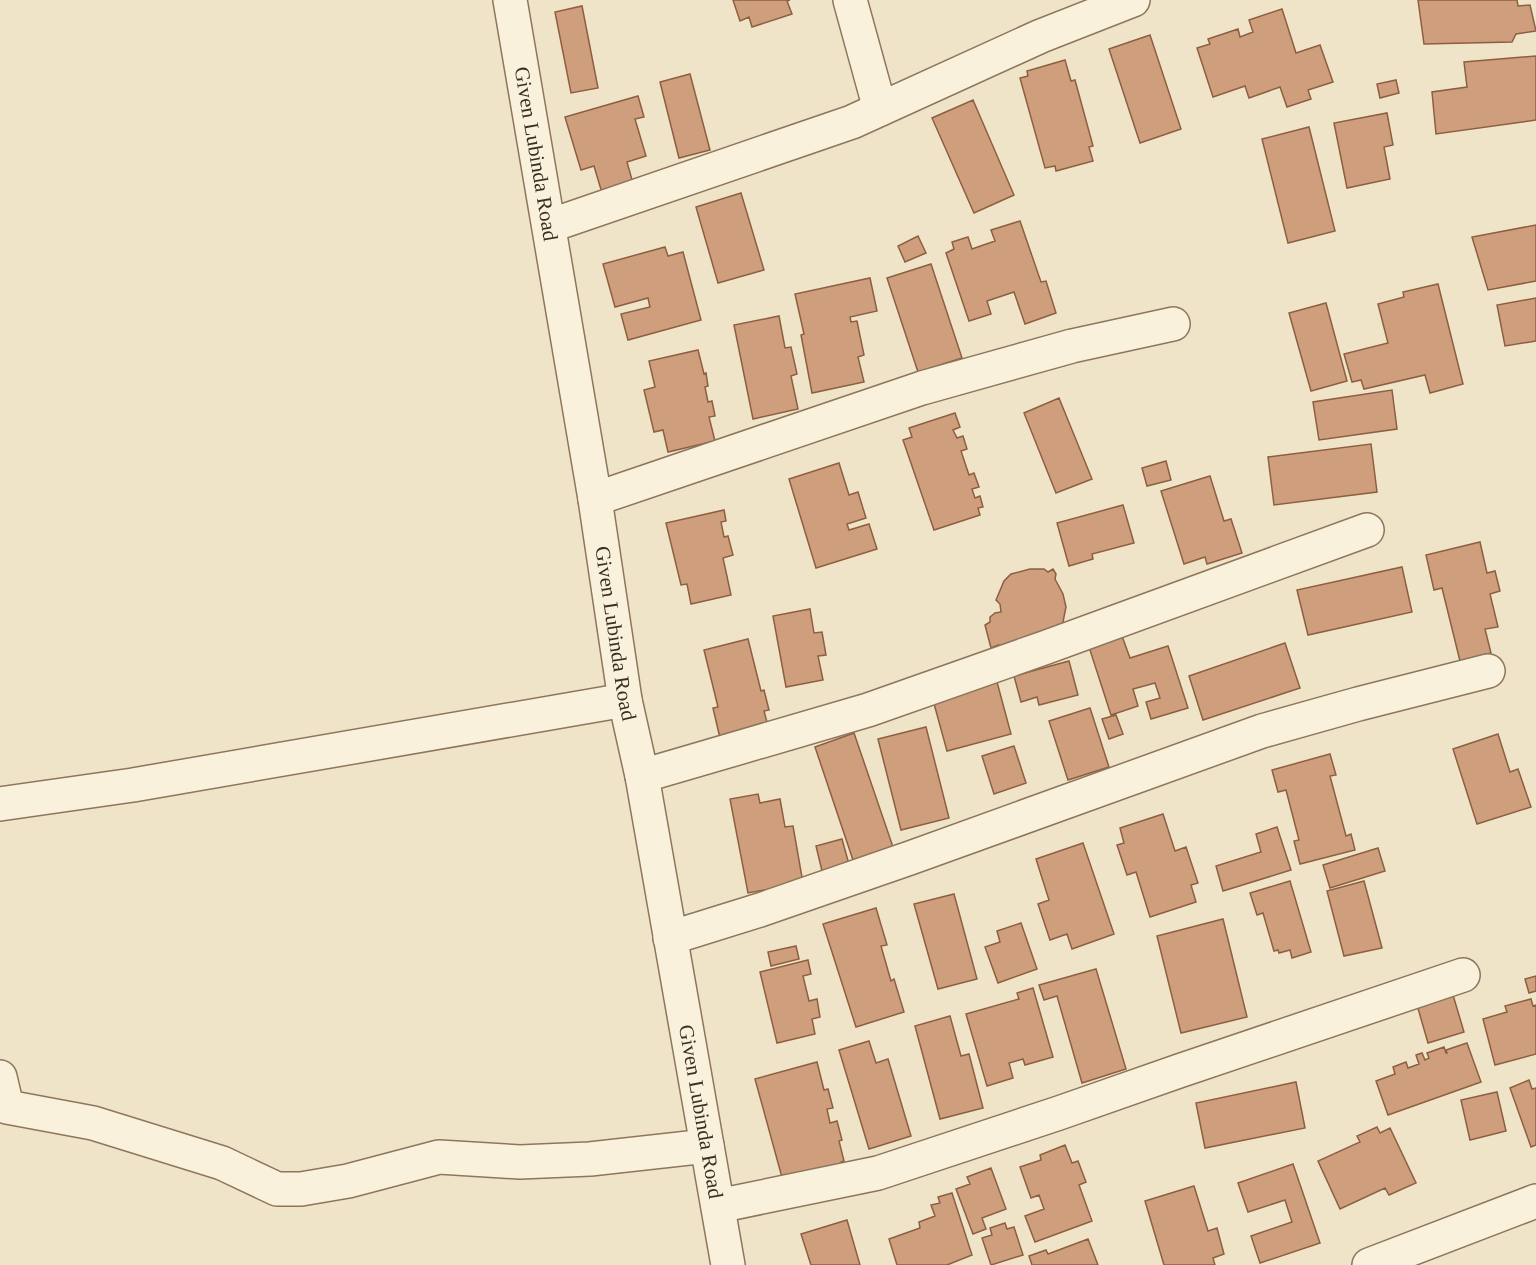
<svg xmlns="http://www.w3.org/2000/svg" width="1536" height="1265" font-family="Georgia,serif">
  <rect width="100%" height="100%" fill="#f0e4c8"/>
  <path fill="#cf9f7d" stroke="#8d5f41" stroke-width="1.5" d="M733,0h57l-3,1 5,13 -40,13 -3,-10 -9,4z
    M1418,0h99l1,6 12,-1 6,26 -20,3 -4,8 -88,2z
    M582,6l16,82 -27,5 -16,-81z
    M1282,9l14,44 24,-8 13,37 -25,8 3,9 -24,8 -7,-20 -31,11 -4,-12 -32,11 -16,-49 13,-4 -2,-5 30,-10 2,8 13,-5 -4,-12z
    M1150,35l31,94 -41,14 -31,-94z
    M1536,56v64l-100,14 -4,-42 35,-5 -3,-25z
    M1065,60l6,21 4,-1 18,66 -4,1 4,14 -37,10 -1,-5 -10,2 -25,-90 8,-2 -1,-5z
    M690,74l20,76 -31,8 -19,-76z
    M1396,80l3,13 -19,5 -3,-14z
    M638,96l6,21 -9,2 11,37 -19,6 9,32 -31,9 -11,-37 -13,4 -16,-53z
    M973,100l41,95 -40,18 -42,-95z
    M1387,113l6,32 -9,2 6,32 -43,9 -13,-65z
    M1309,127l26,104 -47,12 -26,-104z
    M741,193l23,77 -46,13 -22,-76z
    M1020,221l21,61 5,-1 10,32 -31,11 -11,-32 -27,9 4,13 -22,7 -23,-68 8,-4 -2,-7 16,-5 4,12 23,-8 -4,-11z
    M1536,225v56l-48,9 -16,-53z
    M918,236l8,17 -21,9 -7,-16z
    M665,247l3,9 15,-4 18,68 -73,20 -7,-26 29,-7 -2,-9 -33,9 -12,-43z
    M931,264l31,94 -44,14 -31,-94z
    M870,278l7,33 -27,6 1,5 6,-1 7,34 -6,2 6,25 -52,11 -11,-58 3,-1 -9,-40z
    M1438,284l25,100 -33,9 -5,-18 -61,14 -3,-9 -9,2 -8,-28 44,-11 -10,-39 26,-7 -1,-5z
    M1536,298v43l-31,5 -8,-41z
    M1326,303l21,78 -36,10 -22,-78z
    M779,316l6,32 6,-1 6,27 -6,2 7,33 -45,10 -19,-94z
    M698,350l6,24 2,-1 2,13 -3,1 3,15 4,-1 3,15 -6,1 6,24 -47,11 -5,-22 -9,2 -10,-42 11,-3 -6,-26z
    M1392,390l5,39 -78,11 -6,-38z
    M1059,398l33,81 -36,14 -32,-80z
    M955,413l5,14 -7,3 4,8 6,-2 4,13 -6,2 8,24 5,-2 5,14 -7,2 3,9 5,-2 3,11 -5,1 2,7 -46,15 -31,-90 9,-3 -3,-9z
    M1371,444l6,48 -103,13 -6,-48z
    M1166,461l5,19 -24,6 -5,-18z
    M839,463l10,32 9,-3 8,26 -19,6 2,6 20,-6 8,25 -61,19 -27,-89z
    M1210,476l14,45 7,-2 11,34 -35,11 -2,-7 -21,7 -23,-73z
    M1123,505l11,38 -42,11 1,5 -24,7 -12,-43z
    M724,510l2,11 -5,1 3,15 4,-1 5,19 -10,3 8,37 -40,9 -4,-20 -6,1 -15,-62z
    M1480,542l7,31 8,-2 5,20 -10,3 8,33 -13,2 6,24 -31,8 -18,-73 -8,2 -8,-35z
    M1402,567l10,45 -104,23 -11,-45z
    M1030,569h14l4,3 5,-3 3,5 -1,5 8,15 3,13 -4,20 -47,20 -17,-2 -7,3 -6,-23 5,-3v-5l5,-4 6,-1 -1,-8 -4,-4 8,-19 7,-7z
    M810,609l4,24 8,-1 4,23 -8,1 5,24 -37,7 -13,-71z
    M1122,636l8,22 38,-12 20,62 -37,11 -5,-17 14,-4 -5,-15 -22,6 5,17 -27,9 -22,-68z
    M748,639l13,52 3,-1 5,20 -5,1 4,15 -48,12 -7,-30 5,-1 -14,-57z
    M1285,643l15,45 -97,32 -14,-44z
    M1069,661l9,34 -39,10 -2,-8 -16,5 -7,-26z
    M997,682l14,52 -64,17 -14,-51z
    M1090,708l19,59 -41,13 -19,-59z
    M1116,715l7,19 -14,5 -7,-20z
    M926,727l23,91 -48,12 -23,-91z
    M854,733l39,114 -40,13 -38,-113z
    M1498,734l12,38 8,-3 13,38 -54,17 -24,-75z
    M1014,746l12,37 -32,11 -12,-38z
    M1330,754l6,21 -6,1 16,60 5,-2 4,16 -55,14 -6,-23 5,-1 -13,-50 -8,2 -6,-22z
    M758,794l2,9 20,-4 5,28 8,-1 10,57 -55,10 -18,-94z
    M1163,814l12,37 11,-4 12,36 -7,2 5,17 -46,15 -14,-45 -9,3 -10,-30 7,-2 -4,-15z
    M1277,827l14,43 -68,21 -7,-25 45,-14 -5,-18z
    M842,839l8,29 -27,7 -7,-29z
    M1083,843l31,91 -42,15 -5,-15 -17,6 -12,-36 11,-4 -13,-41z
    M1378,848l7,23 -55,17 -7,-23z
    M1290,881l21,71 -19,6 -2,-8 -11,3 -1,-3 -4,1 -11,-38 -6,2 -7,-22z
    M1364,881l18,67 -38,8 -17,-65z
    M954,894l23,85 -39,10 -24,-85z
    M876,908l11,37 -6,1 10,35 3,-2 10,33 -48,15 -33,-103z
    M1223,919l24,98 -66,16 -24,-97z
    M1021,923l16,46 -39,14 -13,-36 15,-5 -3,-11z
    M796,946l3,13 -28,7 -3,-14z
    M808,960l3,14 -8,2 6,25 8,-2 3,18 -8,2 3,15 -38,9 -17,-71z
    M1096,969l30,100 -44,14 -25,-87 -13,4 -5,-15z
    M1536,976v15l-7,2 -4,-14z
    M1033,988l20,69 -28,8 -2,-6 -14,4 4,15 -26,8 -21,-72 53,-15 -2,-6z
    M1453,995l11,37 -36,11 -11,-38z
    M1531,999l2,7 3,-1v49l-41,11 -12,-46 24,-7 -2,-6z
    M950,1016l11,40 8,-2 14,54 -43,11 -25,-93z
    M869,1041l7,22 12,-4 23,77 -42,13 -30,-99z
    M1467,1043l14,39 -93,33 -12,-34 19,-7 -2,-7 13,-5 2,6 11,-4 -3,-9 6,-2 3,7 4,-2 -2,-5 17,-6 2,6h1l-1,-3z
    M817,1062l7,28 4,-1 5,19 -6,1 3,14 7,-2 5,19 -3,1 5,20 -3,1v3l-58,16 -28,-102z
    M1529,1080l3,9 4,-1v57l-5,2 -21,-59z
    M1296,1082l9,46 -100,20 -9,-45z
    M1497,1092l9,39 -36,9 -9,-40z
    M1377,1127l3,6 10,-5 26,55 -27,12 -4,-7 -45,21 -22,-48 42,-19 -3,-6z
    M1065,1145l7,18 6,-2 8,21 -7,3 13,36 -57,21 -10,-26 19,-7 -5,-14 -8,3 -11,-31 21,-7 -1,-5z
    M1293,1164l27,79 -60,20 -9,-27 41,-14 -7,-22 -37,12 -10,-29z
    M991,1168l15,41 -24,9 4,11 -13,5 -17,-45 14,-5 -3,-7z
    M1194,1186l14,45 9,-3 7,26 -11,4 2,7h-51l-19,-64z
    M952,1193l20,62 -25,10h-50l-8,-26 31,-11 -1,-6 16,-6 -4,-11 9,-2 -2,-6z
    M847,1220l13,45h-49l-10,-31z
    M1005,1223l2,6 7,-2 9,28 -32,10 -9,-27 10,-3 -2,-7z
    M1088,1239l10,26h-66l-3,-9 17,-6 2,4z"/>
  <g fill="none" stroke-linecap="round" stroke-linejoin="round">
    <g stroke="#8d765c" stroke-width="36">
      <g id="minor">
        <path id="s1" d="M510,0l85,499 30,201 17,76 86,489"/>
        <path d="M850,0l30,109"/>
        <path d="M549,226l303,-104 189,-86 92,-36"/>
        <path d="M595,499l327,-111 150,-42 101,-22"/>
        <path d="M642,776l226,-66 176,-62 323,-118"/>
        <path d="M0,804l133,-19 492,-85"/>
        <path d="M670,938l90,-28 150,-52 352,-127 96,-27 130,-33"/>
        <path d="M0,1077l7,30 86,16 129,40 55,26h24l47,-8 91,-24 81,5 70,-3 117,-13"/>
        <path d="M718,1206l160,-33 181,-60 120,-42 284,-96"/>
        <path d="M1369,1265l167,-64"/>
      </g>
    </g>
    <use href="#minor" stroke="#faf1dc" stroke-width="33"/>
  </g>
  <g text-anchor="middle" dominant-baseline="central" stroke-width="4.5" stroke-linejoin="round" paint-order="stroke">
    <g font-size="21" fill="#3d2e20" stroke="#f7eed8">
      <text stroke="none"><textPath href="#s1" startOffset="156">Given Lubinda Road</textPath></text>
      <text stroke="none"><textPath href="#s1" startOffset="642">Given Lubinda Road</textPath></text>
      <text stroke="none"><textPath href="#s1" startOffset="1128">Given Lubinda Road</textPath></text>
    </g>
  </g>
</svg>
